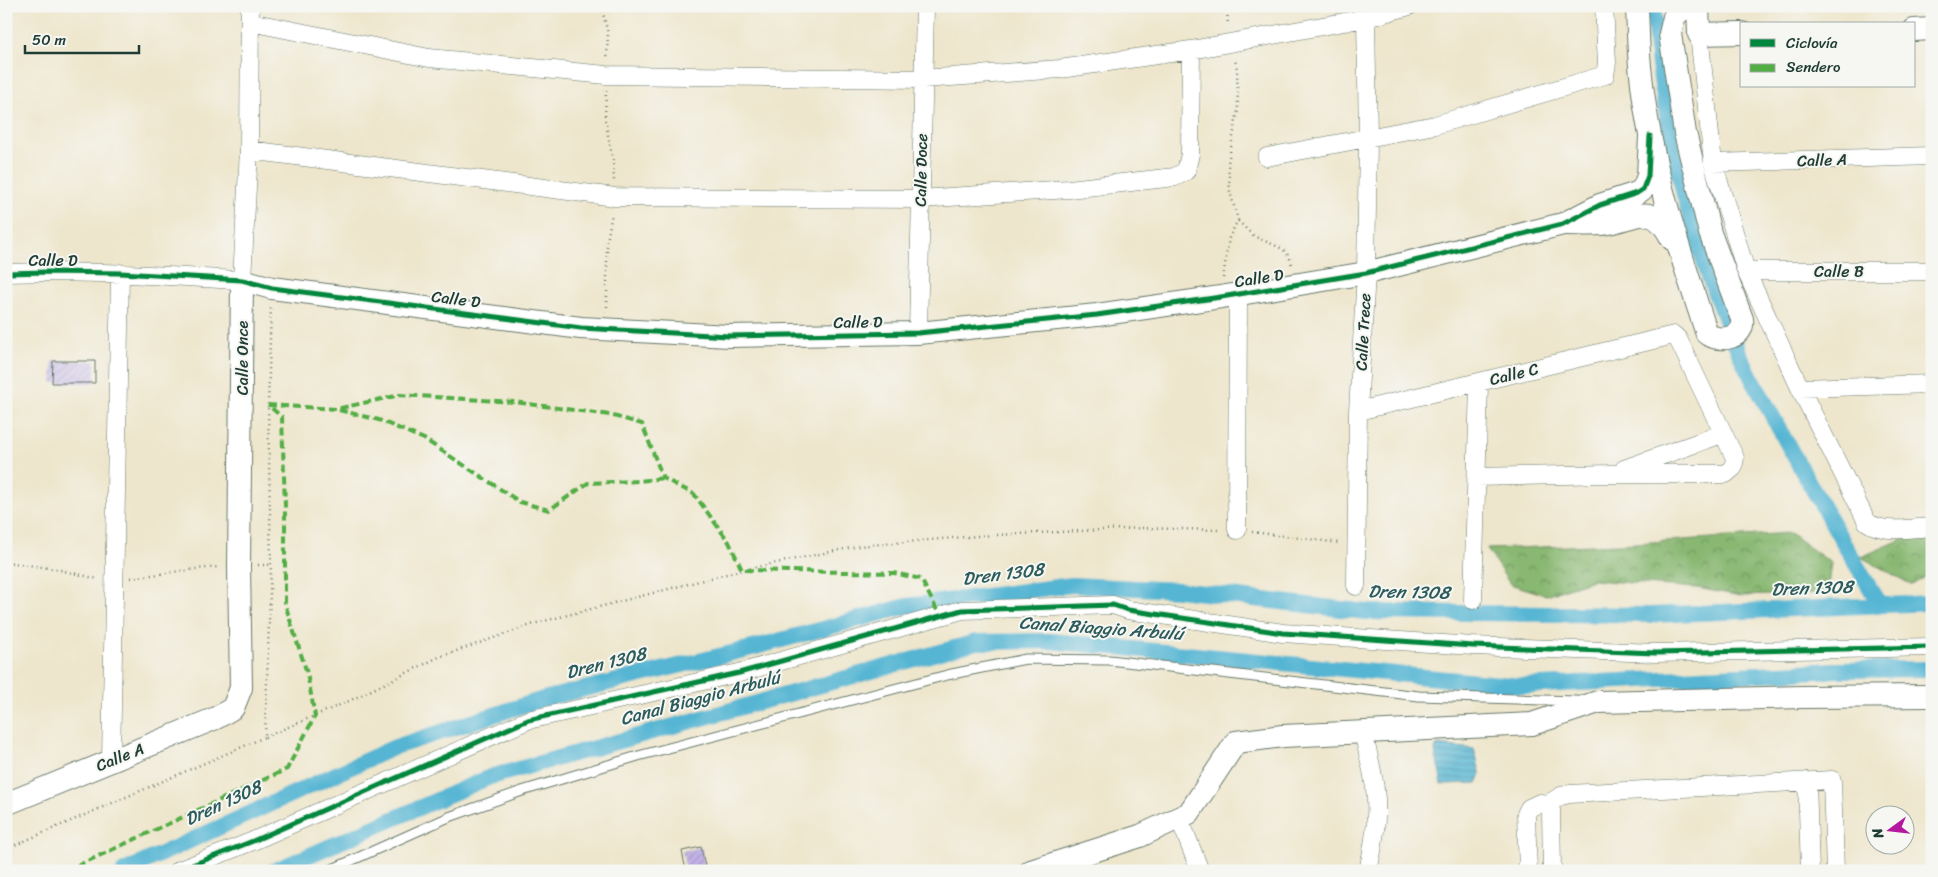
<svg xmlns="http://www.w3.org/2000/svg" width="1938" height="877" font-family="Sriracha,sans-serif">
  <defs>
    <pattern id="forest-crowns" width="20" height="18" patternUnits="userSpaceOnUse" patternTransform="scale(1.25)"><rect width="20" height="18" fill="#89b872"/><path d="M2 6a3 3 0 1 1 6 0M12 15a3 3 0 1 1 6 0" fill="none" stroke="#6f975e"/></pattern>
    <pattern id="water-rules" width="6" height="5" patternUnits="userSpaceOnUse" patternTransform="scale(1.25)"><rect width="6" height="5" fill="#54b5d3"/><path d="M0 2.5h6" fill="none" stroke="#4594ac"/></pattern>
    <pattern id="building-hatch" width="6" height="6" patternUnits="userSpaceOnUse" patternTransform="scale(1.25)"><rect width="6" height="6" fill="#c3b3e7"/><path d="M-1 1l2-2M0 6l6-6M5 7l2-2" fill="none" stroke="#9e93bc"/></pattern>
  </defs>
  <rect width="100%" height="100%" fill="#f6f6f2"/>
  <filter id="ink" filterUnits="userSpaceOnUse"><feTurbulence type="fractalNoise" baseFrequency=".02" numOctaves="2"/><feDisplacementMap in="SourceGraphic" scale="10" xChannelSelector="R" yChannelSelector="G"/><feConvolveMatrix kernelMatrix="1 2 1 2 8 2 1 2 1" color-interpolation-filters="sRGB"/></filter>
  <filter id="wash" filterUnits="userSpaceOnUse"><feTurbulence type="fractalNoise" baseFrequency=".0096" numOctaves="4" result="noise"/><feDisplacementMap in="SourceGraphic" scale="20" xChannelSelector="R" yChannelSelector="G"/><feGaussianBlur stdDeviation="1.12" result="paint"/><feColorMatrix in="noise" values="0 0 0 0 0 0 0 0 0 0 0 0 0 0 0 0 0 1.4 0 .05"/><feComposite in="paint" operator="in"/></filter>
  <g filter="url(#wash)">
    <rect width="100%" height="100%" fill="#eee6cc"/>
    <path fill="url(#forest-crowns)" stroke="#547a53" d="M1790,533l41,30 -4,30 -86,3 -44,-8 -104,-8 -47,15 -36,-11 -23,-35 133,-5z
      M1932,535v38l-20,12 -51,-28 46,-20z"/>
    <path fill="url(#water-rules)" stroke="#3a7984" d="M1439,745l35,4 7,26 -4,8 -35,1 -7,-33 1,-5z"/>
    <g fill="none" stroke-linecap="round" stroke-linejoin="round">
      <path stroke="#54b5d3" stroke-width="16" d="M1653,6c9,118 37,236 85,344 10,24 25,47 37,71 33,62 69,123 105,184
        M124,871l271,-124 148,-48 209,-51 155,-42 165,-21 106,5 189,22 284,3 281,-12
        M273,871l217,-94 486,-135 74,-1 471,45 316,-16 95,-1"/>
    </g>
    <g id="blocks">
      <path fill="url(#building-hatch)" d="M53,361h42v22h-43z
        M701,847l5,24h-20l-4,-20z"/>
    </g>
  </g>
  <g filter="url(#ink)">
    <use href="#blocks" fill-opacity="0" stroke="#677869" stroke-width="1"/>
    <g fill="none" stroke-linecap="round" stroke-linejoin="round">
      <g stroke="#677869" stroke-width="11">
        <path id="service" d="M328,871l121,-54 73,-26 116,-35 309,-81 79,-16 83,1 310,36 157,5"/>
      </g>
      <g stroke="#677869" stroke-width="19">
        <path id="minor" d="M250,22l179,36 177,17 317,4 137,-10 131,-19 175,-32 43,-12
          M1699,34l14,129 33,108 54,117 67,134c17,12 45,6 65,5
          M249,150l366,47 305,2 149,-10 106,-12 11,-6 4,-17 1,-104
          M1267,157l168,-32 170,-50 2,-12 -3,-57
          M1713,163l219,-7
          M1746,271h186
          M6,273c79,-3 157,3 236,7l7,-130 1,-144
          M918,333l7,-327
          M1800,388l132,-4
          M1358,411l316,-76 4,4 57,119 -2,10 -7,6h-114l-136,3
          M1624,469l98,-35
          M1237,530l1,-236
          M1356,586l2,-175 8,-138 2,-135 -2,-120
          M1473,600l6,-217
          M1363,732c4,19 10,38 12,57 4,27 -1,56 -7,82
          M111,761l9,-488
          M1807,781l3,90
          M1548,804l13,-8 8,-2 263,-14 3,91
          M1184,830l16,41
          M177,871l76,-30 275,-121 211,-47 223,-63 151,-5 15,5 155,23 190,13 183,7 276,-6
          M1528,871l-2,-57 3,-6 11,-5 8,1 3,6 1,61"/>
      </g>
      <g stroke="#677869" stroke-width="24">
        <path id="tertiary" d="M1637,6c1,23 1,46 4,69 9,89 38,175 66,259 14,9 38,4 35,-15l-32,-86 -25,-100 -15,-99 4,-17 12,-11
          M1698,6l1,28 43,-1
          M1914,30l18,-1
          M1567,224c11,0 24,1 35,0 35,-4 48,-26 70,15
          M6,804l210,-86 17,-10 8,-20 -2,-122 3,-286 30,8 309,40 148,8 189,-3 179,-18 124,-18 145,-24 197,-49 37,-19 37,-12 6,-4 5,-13 2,-40
          M1031,871l109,-35 49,-23 47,-71 47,-6 249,-12 66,-22 204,-5 130,-1"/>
      </g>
      <path stroke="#677869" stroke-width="2.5" stroke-dasharray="1 4" stroke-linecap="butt" d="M601,6l7,27 -1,26
        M1227,6l1,20
        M606,90l-1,29 8,42 1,20
        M1238,221c6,5 11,12 18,16 15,8 33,9 36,29
        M1223,278l6,-40 9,-18 -8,-28 -2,-29 10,-53 -1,-41 -2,-10
        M607,312v-70l5,-29
        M1252,532l88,11
        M6,562l50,7 42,10
        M258,565h13
        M131,578l64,-9 25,-2
        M265,737l84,-36 90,-44 98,-34 205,-53 117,-24 118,-10 165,-8 79,2
        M6,849l259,-112 6,-172 -3,-160 3,-99"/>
      <use href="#service" stroke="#fff" stroke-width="9"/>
      <use href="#minor" stroke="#fff" stroke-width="18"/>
      <use href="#tertiary" stroke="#fff" stroke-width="22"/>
      <path stroke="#52ad45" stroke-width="4" stroke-dasharray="8 4" stroke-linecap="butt" d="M268,405l68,4 64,-14 114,7 96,13 32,9 21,54 31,16 35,48 13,28 152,3 27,6 19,37
        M339,410l40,10 45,19 96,63 29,8 39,-27 52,-2 23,-3
        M66,871l221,-102 28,-53 -8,-43 -22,-69v-98l-3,-89 -14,-12"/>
      <g stroke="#f6f6f2" stroke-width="8">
        <path id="cycleway" d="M6,273l41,-1 73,1 122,7 30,8 309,40 148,8 189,-3 179,-18 124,-18 145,-24 197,-49 37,-19 37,-12 6,-4 5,-13 2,-40
          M177,871l76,-30 275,-121 211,-47 223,-63 151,-5 15,5 155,23 190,13 183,7 276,-6"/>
      </g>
      <use href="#cycleway" stroke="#00873e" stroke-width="5"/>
    </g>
  </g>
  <g text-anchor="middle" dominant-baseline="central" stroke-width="4" stroke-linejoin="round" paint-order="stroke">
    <g font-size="16" fill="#1f3d34" stroke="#f6f6f2">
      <text transform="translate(1822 160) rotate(-2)">Calle A</text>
      <text transform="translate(921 170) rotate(-89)">Calle Doce</text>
      <text x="53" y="260">Calle D</text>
      <text x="1839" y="271">Calle B</text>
      <text transform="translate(1259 278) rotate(-9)">Calle D</text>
      <text transform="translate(456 299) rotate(7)">Calle D</text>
      <text transform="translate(858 322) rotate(-1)">Calle D</text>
      <text transform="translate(1363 332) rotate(-87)">Calle Trece</text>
      <text transform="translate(242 358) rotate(-90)">Calle Once</text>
      <text transform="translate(1514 374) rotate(-14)">Calle C</text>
      <text transform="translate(120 757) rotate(-22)">Calle A</text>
    </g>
    <g font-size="18" font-style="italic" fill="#2c5b5c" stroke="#f6f6f2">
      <text transform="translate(1003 574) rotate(-7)">Dren 1308</text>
      <text transform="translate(1812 588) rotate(-2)">Dren 1308</text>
      <text transform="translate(1409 592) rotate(1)">Dren 1308</text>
      <text transform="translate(1101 628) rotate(4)">Canal Biaggio Arbulú</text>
      <text transform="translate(606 663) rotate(-14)">Dren 1308</text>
      <text transform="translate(700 698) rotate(-15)">Canal Biaggio Arbulú</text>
      <text transform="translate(223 803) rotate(-25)">Dren 1308</text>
    </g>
  </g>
  <rect width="1938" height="877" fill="none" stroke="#f6f6f2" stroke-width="25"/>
  <rect x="1740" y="22" width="175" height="65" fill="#f6f6f2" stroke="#a0aca6"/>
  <rect x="1750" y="39" width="25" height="8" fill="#00873e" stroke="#a0aca6"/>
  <text x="1786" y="48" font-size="15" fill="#1f3d34">Ciclovía</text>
  <rect x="1750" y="64" width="25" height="8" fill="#52ad45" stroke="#a0aca6"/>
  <text x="1786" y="72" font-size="15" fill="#1f3d34">Sendero</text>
  <g transform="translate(1890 830) rotate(255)"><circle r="24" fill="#f6f6f2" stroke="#a0aca6"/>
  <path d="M0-4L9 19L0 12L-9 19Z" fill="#b5179e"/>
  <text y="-8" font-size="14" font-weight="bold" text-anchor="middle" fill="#1f3d34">N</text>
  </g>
  <path d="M25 45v8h114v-8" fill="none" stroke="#1f3d34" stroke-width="2.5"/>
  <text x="32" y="45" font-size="15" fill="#1f3d34" stroke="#f6f6f2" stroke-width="4" paint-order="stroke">50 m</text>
</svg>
